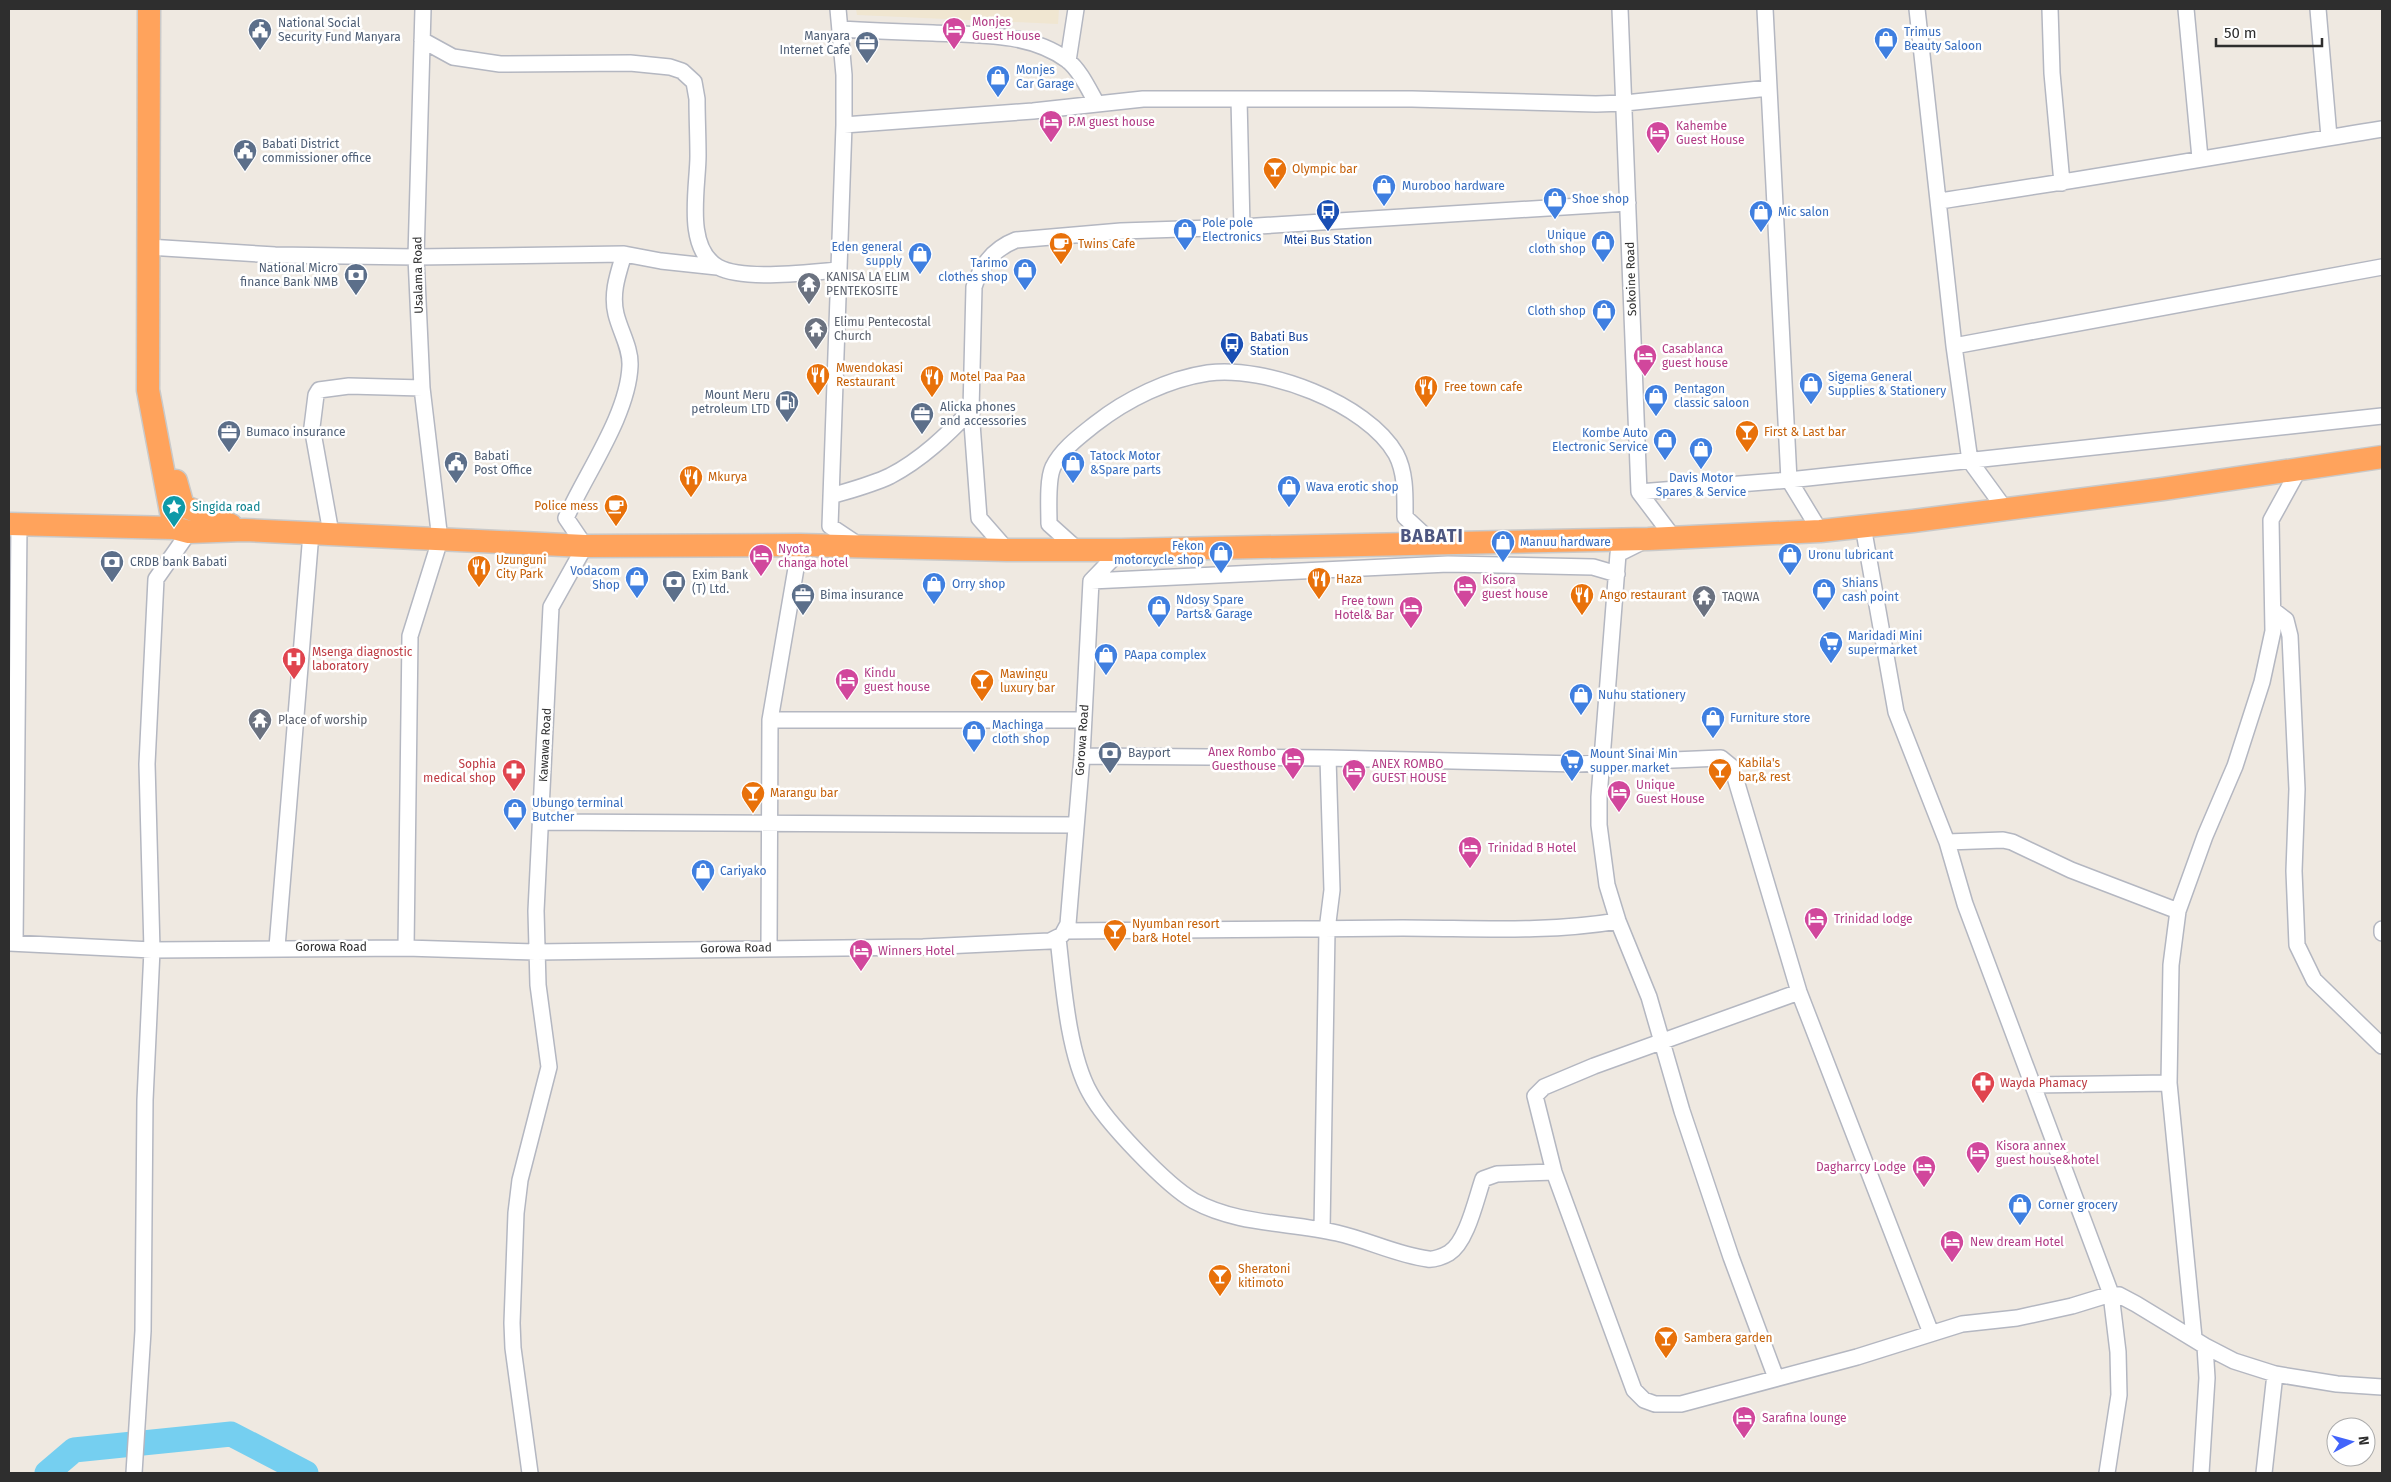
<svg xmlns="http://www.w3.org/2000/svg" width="2391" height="1482" font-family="'Fira Sans',sans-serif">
  <rect width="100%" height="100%" fill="#efe9e1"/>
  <path fill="#f0e6d1" d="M856,9h203l-1,15 -201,-9z"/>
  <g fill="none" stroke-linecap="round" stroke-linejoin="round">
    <path stroke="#75cff0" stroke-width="25" d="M47,1473l27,-23 157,-16 75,39"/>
    <g stroke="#b4b7c1" stroke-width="18">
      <path id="minor" d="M838,9l6,66v50l-14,401 30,20
        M1620,9l19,483 34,45
        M1765,9l24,471 31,51
        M1917,9l37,337 16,115 35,48
        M2050,9l2,64 10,110
        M2186,9l14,149
        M2318,9l11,128
        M841,29c31,2 61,3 92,4 44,2 96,-1 134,27 13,10 22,30 30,44
        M422,40l31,17 47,7 130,-1 40,4 12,4 12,11 3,17c0,19 1,38 1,57 0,31 -14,92 20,111 26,14 91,5 121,3
        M1068,61l8,-52
        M1239,99l3,128
        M844,125l189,-14 110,-12h269l184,5 29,-1 144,-15
        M1940,201c148,-22 295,-48 442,-72
        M148,247l127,8 141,2 208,-3 37,7 56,6
        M1954,346l428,-79
        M1639,492l150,-12 593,-64
        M831,496c20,-6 40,-11 59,-20 31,-16 57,-41 81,-66
        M1863,526l33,186 51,130 18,62 146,390 7,58 1,43 -12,78
        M331,533l-19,-106 4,-32 3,-5 30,-4 73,2
        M1642,542l-24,12 -19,243v28l8,60 11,36 31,76 33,114 49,146 45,121
        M1007,550l-28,-32 -8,-108 3,-123c7,-22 21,-39 42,-47l105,-9 121,-4 386,-24
        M1078,550l-29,-26c0,-15 -2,-44 4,-57 9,-18 27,-31 42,-43 32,-25 73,-45 113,-51 57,-8 159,30 188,81 10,19 9,42 9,63l28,26
        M1091,581l357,-17 145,3 24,7
        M2273,610l13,10 4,16 7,153 -3,82 3,74 17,35 68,66
        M770,720h314
        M1082,756l246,2 249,6 144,-6 11,9 67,225 132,341
        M541,822l535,3
        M1947,842l56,-2 9,2 59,28 107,41
        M1065,931c113,-1 225,-2 338,-3 73,0 142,5 215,-7
        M2382,933v-4
        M1058,938c5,44 10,116 32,155 15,28 76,92 104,108 44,24 95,21 143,32 31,7 60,22 91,26 6,1 16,-3 21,-6 18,-11 27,-54 34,-74l14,-5 57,-2
        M9,943l143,7 254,-2 130,4 387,-5 127,-6 12,-6 6,-11 14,-168 9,-175 30,-31
        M15,943l4,-418
        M277,947l34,-414
        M406,948l4,-312 30,-96 -18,-152 -6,-131 7,-248
        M769,948l1,-228 30,-175
        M1799,992l-205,74 -50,21 -9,9 19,76 80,218 10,10 11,4h26l176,-47 105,-33 55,-6 55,-12 39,-12 8,1 17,9 69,42 29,15 41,13 62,10 45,3
        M2033,1085l136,-2
        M1322,1230l5,-300 5,-40 -4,-132
        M2194,1338l-25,-255 2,-118 4,-31 3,-23 27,-75 30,-70 27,-84 11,-51 -2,-111 27,-49
        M134,1473l9,-142 2,-231 7,-150 -5,-186 9,-185 33,-47
        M530,1473l-17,-125 -1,-25 4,-110 4,-33 29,-113 -11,-82 -2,-74 15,-304 34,-61 -19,-28c20,-45 62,-103 64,-152 1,-18 -10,-35 -14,-52 -5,-21 2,-40 8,-60
        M2201,1473l6,-95 -2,-32
        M2264,1473l11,-99"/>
    </g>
    <g stroke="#c9c9c9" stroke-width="25">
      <path id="highway" d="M149,9l-1,381 26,138
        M176,481l7,25 48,19
        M9,524l165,4 15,4 55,-2 341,16 215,-1 207,5h114l527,-11 172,-8 93,-10 250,-32 219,-32"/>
    </g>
    <use href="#minor" stroke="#fff" stroke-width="15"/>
    <use href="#highway" stroke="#ffa35c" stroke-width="22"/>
  </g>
  <defs>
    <g id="hotel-pin" transform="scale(1.25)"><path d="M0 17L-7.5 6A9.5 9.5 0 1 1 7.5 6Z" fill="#d1479c" stroke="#fff"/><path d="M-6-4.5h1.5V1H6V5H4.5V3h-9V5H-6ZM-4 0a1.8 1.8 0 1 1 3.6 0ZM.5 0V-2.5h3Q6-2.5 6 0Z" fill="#fff"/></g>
    <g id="civic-pin" transform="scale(1.25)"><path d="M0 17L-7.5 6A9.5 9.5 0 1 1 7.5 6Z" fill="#5c6f8a" stroke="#fff"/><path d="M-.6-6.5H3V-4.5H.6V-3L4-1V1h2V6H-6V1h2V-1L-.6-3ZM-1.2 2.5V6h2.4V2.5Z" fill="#fff"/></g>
    <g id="shop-pin" transform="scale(1.25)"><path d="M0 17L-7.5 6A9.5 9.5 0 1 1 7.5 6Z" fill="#3f7fe0" stroke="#fff"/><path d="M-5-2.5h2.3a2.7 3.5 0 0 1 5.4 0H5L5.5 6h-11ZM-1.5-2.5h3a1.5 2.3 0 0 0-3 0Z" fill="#fff"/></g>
    <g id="office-pin" transform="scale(1.25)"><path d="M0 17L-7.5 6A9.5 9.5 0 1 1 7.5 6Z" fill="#5c6f8a" stroke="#fff"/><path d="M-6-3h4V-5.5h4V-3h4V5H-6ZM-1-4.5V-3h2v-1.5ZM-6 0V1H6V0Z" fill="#fff"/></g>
    <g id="bar-pin" transform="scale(1.25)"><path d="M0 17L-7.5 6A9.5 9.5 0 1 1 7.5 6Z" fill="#e8710a" stroke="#fff"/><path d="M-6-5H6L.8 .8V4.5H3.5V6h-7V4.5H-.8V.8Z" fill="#fff"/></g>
    <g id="bus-pin" transform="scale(1.25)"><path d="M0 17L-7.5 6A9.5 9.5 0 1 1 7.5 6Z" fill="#1a4fb4" stroke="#fff"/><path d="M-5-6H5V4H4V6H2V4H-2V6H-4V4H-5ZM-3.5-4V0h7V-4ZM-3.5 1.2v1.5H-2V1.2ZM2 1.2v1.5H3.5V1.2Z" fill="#fff"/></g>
    <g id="cafe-pin" transform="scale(1.25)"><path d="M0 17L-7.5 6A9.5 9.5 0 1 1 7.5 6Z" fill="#e8710a" stroke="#fff"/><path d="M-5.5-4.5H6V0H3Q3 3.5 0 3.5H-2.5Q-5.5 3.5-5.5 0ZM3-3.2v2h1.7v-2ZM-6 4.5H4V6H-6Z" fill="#fff"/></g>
    <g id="bank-pin" transform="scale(1.25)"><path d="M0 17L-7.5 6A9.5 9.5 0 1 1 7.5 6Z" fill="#5c6f8a" stroke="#fff"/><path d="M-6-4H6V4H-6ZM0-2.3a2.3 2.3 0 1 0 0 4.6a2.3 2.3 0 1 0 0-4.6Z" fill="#fff"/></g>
    <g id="temple-pin" transform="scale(1.25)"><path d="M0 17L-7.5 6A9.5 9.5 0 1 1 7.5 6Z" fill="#6b7280" stroke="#fff"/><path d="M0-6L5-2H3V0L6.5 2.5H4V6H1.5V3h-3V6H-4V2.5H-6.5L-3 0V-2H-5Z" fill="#fff"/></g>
    <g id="restaurant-pin" transform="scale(1.25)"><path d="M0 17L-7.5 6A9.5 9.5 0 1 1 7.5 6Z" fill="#e8710a" stroke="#fff"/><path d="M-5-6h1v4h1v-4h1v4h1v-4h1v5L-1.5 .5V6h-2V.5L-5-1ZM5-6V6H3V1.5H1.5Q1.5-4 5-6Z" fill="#fff"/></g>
    <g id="fuel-pin" transform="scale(1.25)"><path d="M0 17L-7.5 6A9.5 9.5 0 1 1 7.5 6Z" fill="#5c6f8a" stroke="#fff"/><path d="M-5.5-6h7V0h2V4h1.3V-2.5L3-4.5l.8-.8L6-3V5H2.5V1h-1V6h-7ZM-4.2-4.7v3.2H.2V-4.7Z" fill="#fff"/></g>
    <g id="sight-pin" transform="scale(1.25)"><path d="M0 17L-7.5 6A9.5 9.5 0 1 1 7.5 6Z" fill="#0f9aa8" stroke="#fff"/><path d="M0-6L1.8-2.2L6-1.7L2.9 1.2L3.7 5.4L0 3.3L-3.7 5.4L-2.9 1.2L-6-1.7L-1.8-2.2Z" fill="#fff"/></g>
    <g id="supermarket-pin" transform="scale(1.25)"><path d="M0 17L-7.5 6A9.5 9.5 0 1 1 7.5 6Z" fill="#3f7fe0" stroke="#fff"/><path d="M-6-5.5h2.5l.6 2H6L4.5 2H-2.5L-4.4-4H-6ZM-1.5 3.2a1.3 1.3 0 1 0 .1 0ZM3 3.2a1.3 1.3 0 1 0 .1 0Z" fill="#fff"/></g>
    <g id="hospital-pin" transform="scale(1.25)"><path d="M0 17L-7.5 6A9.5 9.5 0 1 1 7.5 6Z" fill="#e0444e" stroke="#fff"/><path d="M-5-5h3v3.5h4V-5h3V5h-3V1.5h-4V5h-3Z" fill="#fff"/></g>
    <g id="pharmacy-pin" transform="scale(1.25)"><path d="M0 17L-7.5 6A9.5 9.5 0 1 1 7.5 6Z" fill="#e0444e" stroke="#fff"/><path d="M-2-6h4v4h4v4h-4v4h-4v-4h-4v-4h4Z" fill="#fff"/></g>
  </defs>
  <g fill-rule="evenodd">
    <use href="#hotel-pin" x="954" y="29"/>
    <use href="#civic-pin" x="260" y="30"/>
    <use href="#shop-pin" x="1886" y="39"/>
    <use href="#office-pin" x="867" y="43"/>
    <use href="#shop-pin" x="998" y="77"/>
    <use href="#hotel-pin" x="1051" y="122"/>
    <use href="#hotel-pin" x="1658" y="133"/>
    <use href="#civic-pin" x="245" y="151"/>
    <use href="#bar-pin" x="1275" y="169"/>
    <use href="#shop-pin" x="1384" y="186"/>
    <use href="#shop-pin" x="1555" y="199"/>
    <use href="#bus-pin" x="1328" y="211"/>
    <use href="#shop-pin" x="1761" y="212"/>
    <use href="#shop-pin" x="1185" y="230"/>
    <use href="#shop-pin" x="1603" y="242"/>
    <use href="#cafe-pin" x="1061" y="244"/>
    <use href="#shop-pin" x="920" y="254"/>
    <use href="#shop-pin" x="1025" y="270"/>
    <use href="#bank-pin" x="356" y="275"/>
    <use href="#temple-pin" x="809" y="284"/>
    <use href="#shop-pin" x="1604" y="311"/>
    <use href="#temple-pin" x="816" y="329"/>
    <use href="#bus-pin" x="1232" y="344"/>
    <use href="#hotel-pin" x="1645" y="356"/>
    <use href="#restaurant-pin" x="818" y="375"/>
    <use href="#restaurant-pin" x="932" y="377"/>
    <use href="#shop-pin" x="1811" y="384"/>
    <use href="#restaurant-pin" x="1426" y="387"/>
    <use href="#shop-pin" x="1656" y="396"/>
    <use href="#fuel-pin" x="787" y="402"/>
    <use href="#office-pin" x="922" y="414"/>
    <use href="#office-pin" x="229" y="432"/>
    <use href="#bar-pin" x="1747" y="432"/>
    <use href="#shop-pin" x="1665" y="440"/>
    <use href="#shop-pin" x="1701" y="449"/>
    <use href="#civic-pin" x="456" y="463"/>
    <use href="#shop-pin" x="1073" y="463"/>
    <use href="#restaurant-pin" x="691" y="477"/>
    <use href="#shop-pin" x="1289" y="487"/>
    <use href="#cafe-pin" x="616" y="506"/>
    <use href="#sight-pin" x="174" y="507"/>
    <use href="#shop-pin" x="1503" y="542"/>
    <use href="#shop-pin" x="1221" y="553"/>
    <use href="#shop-pin" x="1790" y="555"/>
    <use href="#hotel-pin" x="761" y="556"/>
    <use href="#bank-pin" x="112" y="562"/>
    <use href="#restaurant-pin" x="479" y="567"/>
    <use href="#shop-pin" x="637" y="578"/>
    <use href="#restaurant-pin" x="1319" y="579"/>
    <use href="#bank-pin" x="674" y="582"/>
    <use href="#shop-pin" x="934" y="584"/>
    <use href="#hotel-pin" x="1465" y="587"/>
    <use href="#shop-pin" x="1824" y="590"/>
    <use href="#office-pin" x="803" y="595"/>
    <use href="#restaurant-pin" x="1582" y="595"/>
    <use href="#temple-pin" x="1704" y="597"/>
    <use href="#shop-pin" x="1159" y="607"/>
    <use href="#hotel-pin" x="1411" y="608"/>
    <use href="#supermarket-pin" x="1831" y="643"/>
    <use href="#shop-pin" x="1106" y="655"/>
    <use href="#hospital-pin" x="294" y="659"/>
    <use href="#hotel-pin" x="847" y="680"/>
    <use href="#bar-pin" x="982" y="681"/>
    <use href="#shop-pin" x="1581" y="695"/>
    <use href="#shop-pin" x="1713" y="718"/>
    <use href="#temple-pin" x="260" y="720"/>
    <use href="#shop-pin" x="974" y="732"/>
    <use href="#bank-pin" x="1110" y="753"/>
    <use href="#hotel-pin" x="1293" y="759"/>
    <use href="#supermarket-pin" x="1572" y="761"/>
    <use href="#bar-pin" x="1720" y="770"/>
    <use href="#pharmacy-pin" x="514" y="771"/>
    <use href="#hotel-pin" x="1354" y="771"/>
    <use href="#hotel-pin" x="1619" y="792"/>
    <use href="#bar-pin" x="753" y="793"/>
    <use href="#shop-pin" x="515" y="810"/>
    <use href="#hotel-pin" x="1470" y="848"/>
    <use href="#shop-pin" x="703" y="871"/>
    <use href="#hotel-pin" x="1816" y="919"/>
    <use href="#bar-pin" x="1115" y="931"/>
    <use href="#hotel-pin" x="861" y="951"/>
    <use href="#pharmacy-pin" x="1983" y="1083"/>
    <use href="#hotel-pin" x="1978" y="1153"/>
    <use href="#hotel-pin" x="1924" y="1167"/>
    <use href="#shop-pin" x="2020" y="1205"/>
    <use href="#hotel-pin" x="1952" y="1242"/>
    <use href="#bar-pin" x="1220" y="1276"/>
    <use href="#bar-pin" x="1666" y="1338"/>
    <use href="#hotel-pin" x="1744" y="1418"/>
  </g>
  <g text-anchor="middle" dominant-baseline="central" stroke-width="5" stroke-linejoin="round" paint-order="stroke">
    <g font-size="12" fill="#b23c85" stroke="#fff" text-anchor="start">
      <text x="972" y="22">Monjes<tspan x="972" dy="14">Guest House</tspan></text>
      <text x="1068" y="122">P.M guest house</text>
      <text x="1676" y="126">Kahembe<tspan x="1676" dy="14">Guest House</tspan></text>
      <text x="1662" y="349">Casablanca<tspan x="1662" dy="14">guest house</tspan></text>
      <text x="778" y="549">Nyota<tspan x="778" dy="14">changa hotel</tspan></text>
      <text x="1482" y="580">Kisora<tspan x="1482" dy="14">guest house</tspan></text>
      <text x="1394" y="601" text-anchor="end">Free town<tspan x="1394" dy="14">Hotel&amp; Bar</tspan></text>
      <text x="864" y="673">Kindu<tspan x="864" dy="14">guest house</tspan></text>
      <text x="1276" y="752" text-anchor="end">Anex Rombo<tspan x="1276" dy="14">Guesthouse</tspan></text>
      <text x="1372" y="764">ANEX ROMBO<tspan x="1372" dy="14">GUEST HOUSE</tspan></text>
      <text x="1636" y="785">Unique<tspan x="1636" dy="14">Guest House</tspan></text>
      <text x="1488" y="848">Trinidad B Hotel</text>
      <text x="1834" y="919">Trinidad lodge</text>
      <text x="878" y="951">Winners Hotel</text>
      <text x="1996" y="1146">Kisora annex<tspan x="1996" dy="14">guest house&amp;hotel</tspan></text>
      <text x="1906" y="1167" text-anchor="end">Dagharrcy Lodge</text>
      <text x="1970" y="1242">New dream Hotel</text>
      <text x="1762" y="1418">Sarafina lounge</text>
    </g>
    <g font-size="12" fill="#4e5e75" stroke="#fff" text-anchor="start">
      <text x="278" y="23">National Social<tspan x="278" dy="14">Security Fund Manyara</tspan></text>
      <text x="850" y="36" text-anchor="end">Manyara<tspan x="850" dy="14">Internet Cafe</tspan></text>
      <text x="262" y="144">Babati District<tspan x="262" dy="14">commissioner office</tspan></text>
      <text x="338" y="268" text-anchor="end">National Micro<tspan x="338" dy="14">finance Bank NMB</tspan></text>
      <text x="770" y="395" text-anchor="end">Mount Meru<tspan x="770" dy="14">petroleum LTD</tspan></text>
      <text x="940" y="407">Alicka phones<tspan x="940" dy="14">and accessories</tspan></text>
      <text x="246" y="432">Bumaco insurance</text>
      <text x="474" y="456">Babati<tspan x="474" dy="14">Post Office</tspan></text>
      <text x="130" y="562">CRDB bank Babati</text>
      <text x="692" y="575">Exim Bank<tspan x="692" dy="14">(T) Ltd.</tspan></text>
      <text x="820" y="595">Bima insurance</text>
      <text x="1128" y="753">Bayport</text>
    </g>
    <g font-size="12" fill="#366cbe" stroke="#fff" text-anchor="start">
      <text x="1904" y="32">Trimus<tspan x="1904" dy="14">Beauty Saloon</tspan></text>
      <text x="1016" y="70">Monjes<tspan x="1016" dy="14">Car Garage</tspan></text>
      <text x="1402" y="186">Muroboo hardware</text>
      <text x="1572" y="199">Shoe shop</text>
      <text x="1778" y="212">Mic salon</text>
      <text x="1202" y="223">Pole pole<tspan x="1202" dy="14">Electronics</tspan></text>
      <text x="1586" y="235" text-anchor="end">Unique<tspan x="1586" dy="14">cloth shop</tspan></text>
      <text x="902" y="247" text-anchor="end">Eden general<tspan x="902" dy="14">supply</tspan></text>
      <text x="1008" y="263" text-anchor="end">Tarimo<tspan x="1008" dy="14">clothes shop</tspan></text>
      <text x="1586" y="311" text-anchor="end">Cloth shop</text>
      <text x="1828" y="377">Sigema General<tspan x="1828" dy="14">Supplies &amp; Stationery</tspan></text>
      <text x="1674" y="389">Pentagon<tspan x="1674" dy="14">classic saloon</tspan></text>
      <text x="1648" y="433" text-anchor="end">Kombe Auto<tspan x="1648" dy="14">Electronic Service</tspan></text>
      <text x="1090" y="456">Tatock Motor<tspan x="1090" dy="14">&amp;Spare parts</tspan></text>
      <text x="1701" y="478" text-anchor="middle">Davis Motor<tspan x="1701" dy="14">Spares &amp; Service</tspan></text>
      <text x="1306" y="487">Wava erotic shop</text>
      <text x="1520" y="542">Manuu hardware</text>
      <text x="1204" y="546" text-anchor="end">Fekon<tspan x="1204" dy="14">motorcycle shop</tspan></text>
      <text x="1808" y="555">Uronu lubricant</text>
      <text x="620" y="571" text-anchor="end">Vodacom<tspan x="620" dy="14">Shop</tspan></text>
      <text x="1842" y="583">Shians<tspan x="1842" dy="14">cash point</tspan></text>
      <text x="952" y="584">Orry shop</text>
      <text x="1176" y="600">Ndosy Spare<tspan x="1176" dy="14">Parts&amp; Garage</tspan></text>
      <text x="1848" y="636">Maridadi Mini<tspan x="1848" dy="14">supermarket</tspan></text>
      <text x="1124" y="655">PAapa complex</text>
      <text x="1598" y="695">Nuhu stationery</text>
      <text x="1730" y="718">Furniture store</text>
      <text x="992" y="725">Machinga<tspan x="992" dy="14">cloth shop</tspan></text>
      <text x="1590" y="754">Mount Sinai Min<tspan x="1590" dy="14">supper market</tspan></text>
      <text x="532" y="803">Ubungo terminal<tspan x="532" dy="14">Butcher</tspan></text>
      <text x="720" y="871">Cariyako</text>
      <text x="2038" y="1205">Corner grocery</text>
    </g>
    <g font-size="12" fill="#c56008" stroke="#fff" text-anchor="start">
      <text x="1292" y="169">Olympic bar</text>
      <text x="1078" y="244">Twins Cafe</text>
      <text x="836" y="368">Mwendokasi<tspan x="836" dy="14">Restaurant</tspan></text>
      <text x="950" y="377">Motel Paa Paa</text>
      <text x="1444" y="387">Free town cafe</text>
      <text x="1764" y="432">First &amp; Last bar</text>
      <text x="708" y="477">Mkurya</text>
      <text x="598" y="506" text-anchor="end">Police mess</text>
      <text x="496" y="560">Uzunguni<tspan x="496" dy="14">City Park</tspan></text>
      <text x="1336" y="579">Haza</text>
      <text x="1600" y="595">Ango restaurant</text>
      <text x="1000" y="674">Mawingu<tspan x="1000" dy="14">luxury bar</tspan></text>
      <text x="1738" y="763">Kabila's<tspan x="1738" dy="14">bar,&amp; rest</tspan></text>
      <text x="770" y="793">Marangu bar</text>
      <text x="1132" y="924">Nyumban resort<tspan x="1132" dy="14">bar&amp; Hotel</tspan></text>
      <text x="1238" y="1269">Sheratoni<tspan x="1238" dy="14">kitimoto</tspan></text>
      <text x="1684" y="1338">Sambera garden</text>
    </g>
    <g font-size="12" fill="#164399" stroke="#fff">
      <text x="1328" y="240">Mtei Bus Station</text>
      <text x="1250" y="337" text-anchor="start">Babati Bus<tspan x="1250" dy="14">Station</tspan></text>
    </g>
    <g font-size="12" fill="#2e2e2e" stroke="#fff">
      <text transform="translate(418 275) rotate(-91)">Usalama Road</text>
      <text transform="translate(1631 279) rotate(-92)">Sokoine Road</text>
      <text transform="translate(1082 740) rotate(-86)">Gorowa Road</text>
      <text transform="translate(545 745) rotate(-87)">Kawawa Road</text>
      <text x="331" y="947">Gorowa Road</text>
      <text transform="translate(736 948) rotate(-1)">Gorowa Road</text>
    </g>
    <g font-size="12" fill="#5b616d" stroke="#fff" text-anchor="start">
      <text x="826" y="277">KANISA LA ELIM<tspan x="826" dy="14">PENTEKOSITE</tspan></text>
      <text x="834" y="322">Elimu Pentecostal<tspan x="834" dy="14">Church</tspan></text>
      <text x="1722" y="597">TAQWA</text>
      <text x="278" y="720">Place of worship</text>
    </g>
    <g font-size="12" fill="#0d838f" stroke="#fff" text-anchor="start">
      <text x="192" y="507">Singida road</text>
    </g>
    <g font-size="12" fill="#be3a42" stroke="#fff" text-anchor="start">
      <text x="312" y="652">Msenga diagnostic<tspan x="312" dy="14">laboratory</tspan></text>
      <text x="496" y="764" text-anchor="end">Sophia<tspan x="496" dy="14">medical shop</tspan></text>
      <text x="2000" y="1083">Wayda Phamacy</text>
    </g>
    <g font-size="18" font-weight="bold" letter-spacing="1" fill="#4d5680" stroke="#fff">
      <text x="1432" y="536">BABATI</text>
    </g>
  </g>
  <rect width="2391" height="1482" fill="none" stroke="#2e2e2e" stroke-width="20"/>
  <g transform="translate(2351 1442) rotate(84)"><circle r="24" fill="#ffffff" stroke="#ababab"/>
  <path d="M0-4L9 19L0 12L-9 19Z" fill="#4264fb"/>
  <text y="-8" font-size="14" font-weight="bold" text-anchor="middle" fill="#2e2e2e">N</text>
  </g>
  <path d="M2216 38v8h106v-8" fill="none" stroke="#2e2e2e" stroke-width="2.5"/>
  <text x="2224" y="38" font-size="15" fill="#2e2e2e" stroke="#ffffff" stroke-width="4" paint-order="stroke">50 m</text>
</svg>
